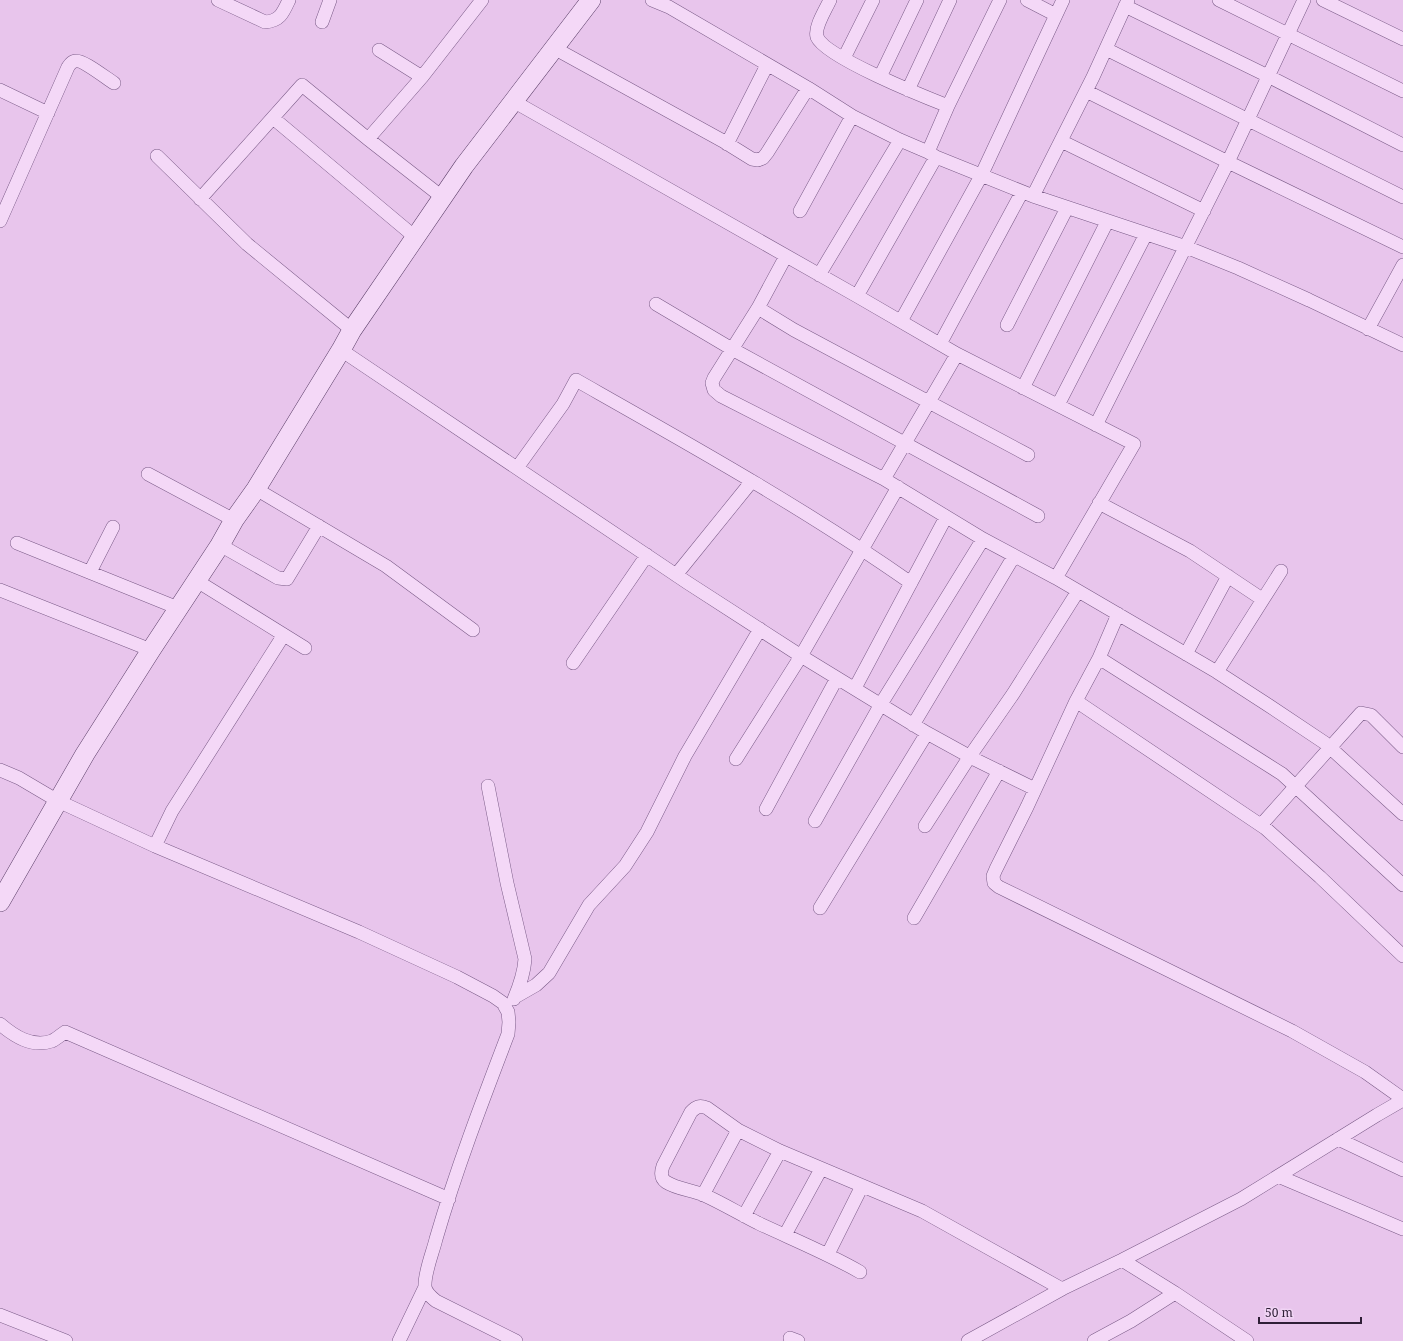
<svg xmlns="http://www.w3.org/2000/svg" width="1403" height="1341" font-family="'Noto Serif',serif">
  <rect width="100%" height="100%" fill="#e8c5ec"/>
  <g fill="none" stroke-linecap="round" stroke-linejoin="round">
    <g stroke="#7a5b87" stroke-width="14">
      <path id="street" d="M218,0l47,22c15,-1 18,-9 24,-22
        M652,0l17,7 139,81 44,28 48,24 28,12 8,5 97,39 153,51 52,21 71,32 94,45
        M830,0c-4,9 -16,27 -13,37 8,20 108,60 131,69
        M1027,0l29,15
        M1219,0l184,91
        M1323,0l80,39
        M1125,6l143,70 135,69
        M322,22l8,-22
        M554,48l169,93 29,18 6,1 5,-2 4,-5 41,-65
        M1106,49l297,148
        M379,50l43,27
        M844,58l29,-58
        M880,77l37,-77
        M0,90l48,23
        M908,90l42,-90
        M1086,91l142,71 175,85
        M513,101l344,195 100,58 177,90 -78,134
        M273,118l142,119
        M368,139l54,-62 60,-77
        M1061,141l143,70
        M727,144l40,-79
        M928,152l20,-46 52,-106
        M157,156l90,88 105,86
        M1033,196l60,-119 35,-77
        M200,199l102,-114 66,54 74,58
        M800,211l52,-95
        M0,221l68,-154c2,-3 3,-5 7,-6 7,-2 31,17 39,22
        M786,256l-28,52 -44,70 -2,5 2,7 7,6 163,83 99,60 73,39 161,94 51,33 57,38 78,71
        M819,275l81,-135
        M857,296l79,-139
        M656,304l76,45 306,167
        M758,308l36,22 234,125
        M901,321l80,-145 82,-176
        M1007,325l60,-117
        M1368,329l35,-64
        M940,344l82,-152
        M341,350l347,233 113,73 126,77 49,27 59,29
        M1023,388l84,-166
        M1058,405l88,-171
        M1096,425l132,-263 76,-162
        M517,468l46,-64 13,-24c113,64 228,128 335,203
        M148,474l86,46
        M884,479l73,-125
        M256,489l130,77 87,64
        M1099,503l91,48 72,48
        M17,543l161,65
        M220,545l58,33 9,1 32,-53
        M90,572l23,-45
        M676,575l76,-94
        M197,581l108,67
        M0,590l151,60
        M1118,614l-19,44 -23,43 -49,106 -31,62 -3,7 1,7 5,4 293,144 73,41 38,27
        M1186,654l42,-78
        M1099,658l183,116 121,111
        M573,663l74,-108
        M1217,672l64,-101
        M855,688l91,-171
        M1076,701l189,127 55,49 83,79
        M913,725l101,-169
        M736,759l65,-103 97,-169
        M0,770l19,8 39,23 97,45 204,86 98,45 36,19 10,7 5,9 1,10 -1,12c-26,68 -52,136 -72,205 -3,13 -12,34 -11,48 1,6 6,10 11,14l80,40
        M488,786l19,97 18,76c-1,15 -5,26 -11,40
        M766,809l71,-131
        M815,821l66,-117 102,-165
        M1261,825l100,-112 10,2 32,32
        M925,826l45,-70 43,-62 65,-103
        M155,846l17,-35 111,-175
        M820,908l107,-175
        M914,918l85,-147
        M515,997l21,-12 13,-12 40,-68 36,-39 22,-34 38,-76 75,-127
        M0,1024c14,12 32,24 52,17 4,-2 9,-6 13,-9l384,167
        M1338,1139l65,31
        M1278,1176l125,53
        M703,1195l35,-65
        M744,1216l36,-65
        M785,1235l36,-66
        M828,1254l34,-68
        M1122,1260l53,33 72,48
        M860,1272c-33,-19 -68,-33 -102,-49 -18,-9 -36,-20 -54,-28 -12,-5 -27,-6 -38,-13 -6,-4 -5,-10 -3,-16l28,-54c5,-5 8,-7 16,-4l31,22 42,21 142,60 140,78
        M0,1315l66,26
        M790,1338l8,3
        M399,1341l26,-54
        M968,1341l94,-52 60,-29 119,-61 136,-84 26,-15
        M1094,1341l37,-20 44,-28"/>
    </g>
    <g stroke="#5b3f68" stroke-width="20">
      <path id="secondary" d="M0,902l85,-148 66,-104 69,-105 14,-25 22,-31 85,-139 11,-20 112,-164 127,-166"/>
    </g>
    <use href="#street" stroke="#f4d8f7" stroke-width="13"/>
    <use href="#secondary" stroke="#f4d8f7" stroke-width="19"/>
  </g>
  <path d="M1259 1317v6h102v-6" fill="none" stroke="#2f1f37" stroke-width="2"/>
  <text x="1265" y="1317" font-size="12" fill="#2f1f37" stroke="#f0d4f4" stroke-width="3" paint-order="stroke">50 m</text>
</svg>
